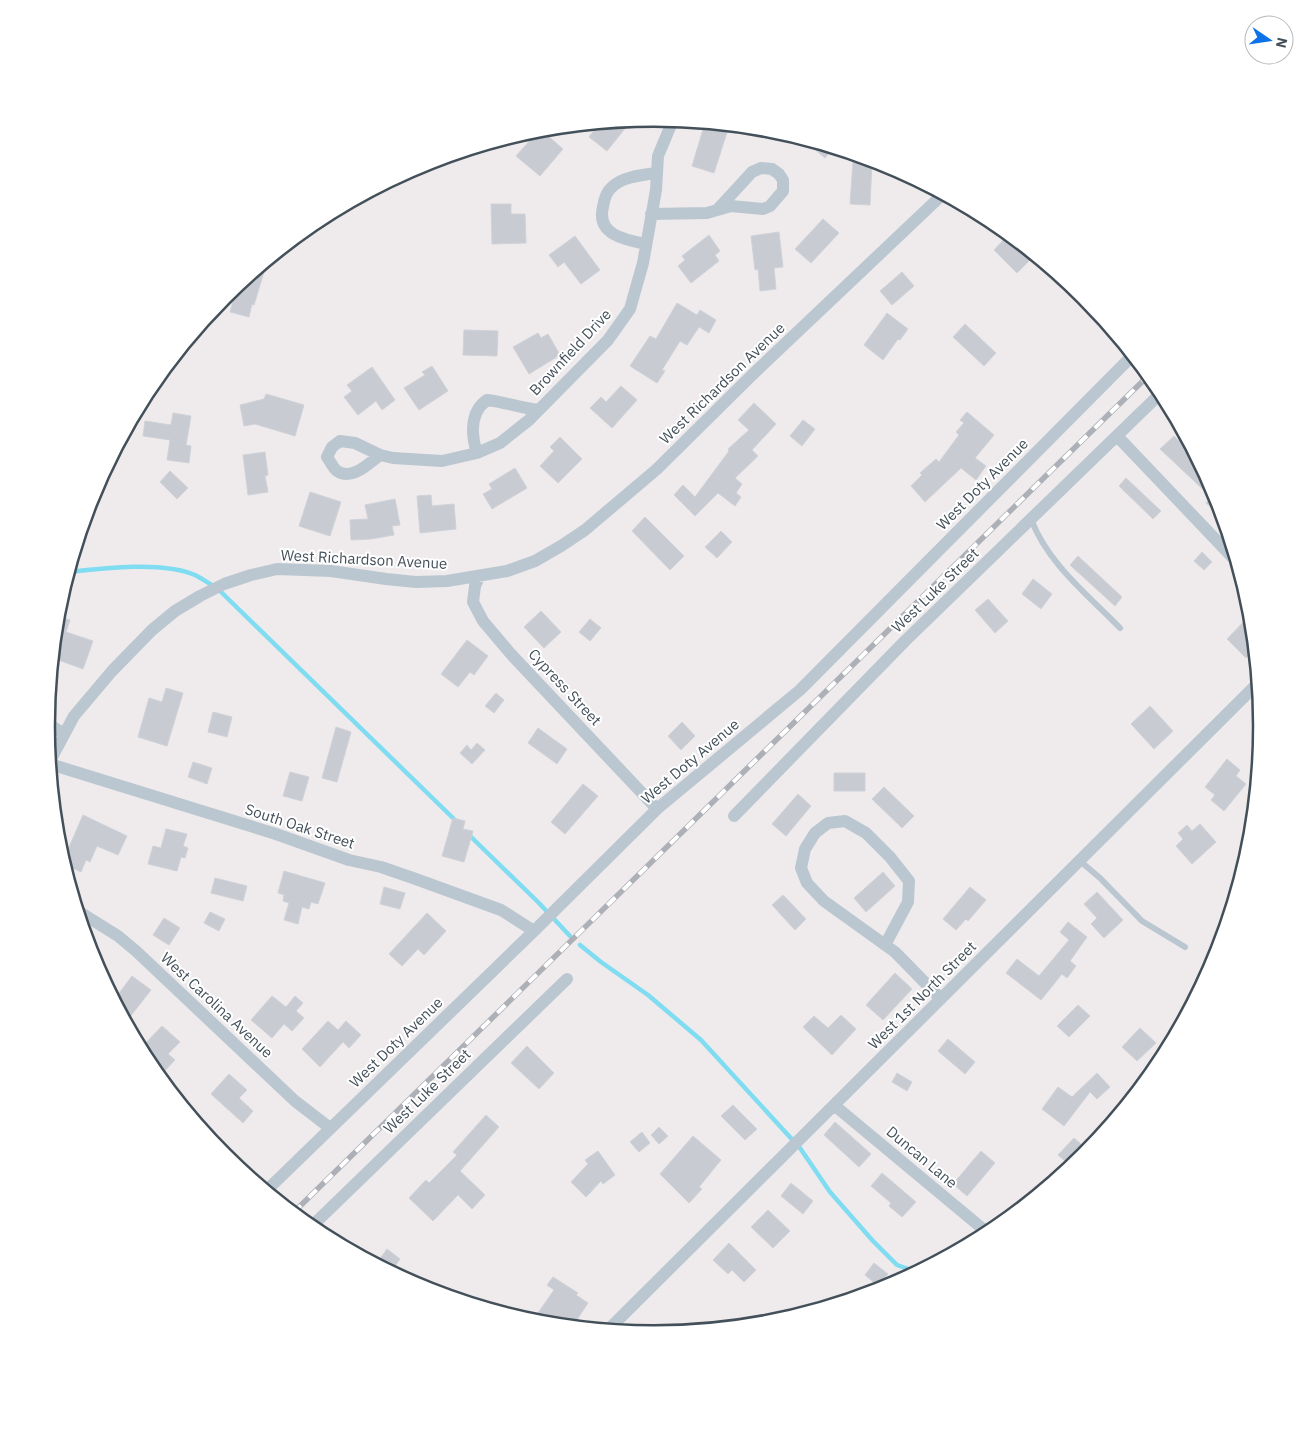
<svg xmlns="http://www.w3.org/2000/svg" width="1309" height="1453" font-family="'IBM Plex Sans',sans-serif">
  <rect width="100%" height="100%" fill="#efebec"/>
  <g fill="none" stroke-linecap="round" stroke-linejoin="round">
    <path stroke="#7fdcf1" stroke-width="4.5" d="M69,572c35,-4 94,-11 126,3 8,4 16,10 23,14l238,232
      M468,834l70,68 32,34
      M580,945l21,17 47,33 53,45 99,108 30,44 43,49 24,24 20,7"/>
  </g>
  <path fill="#c8cbd1" stroke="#cfd2d8" d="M631,121l-24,30 -18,-14 10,-13z
    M705,123l24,3 -15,47 -22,-7z
    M540,129l23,20 -23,27 -24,-20z
    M801,138l27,9 5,1 -8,10z
    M853,161l19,1 -2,43 -20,-1z
    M491,204h20v10h14l1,29 -34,1z
    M823,219l16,14 -28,30 -16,-14z
    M779,232l4,35 -9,1 2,21 -16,2 -2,-22 -3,1 -4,-34z
    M1009,234l26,21 -18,18 -23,-23z
    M709,235l11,16 -5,4 4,6 -28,22 -13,-17 7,-6 -3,-4z
    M575,236l25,34 -19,14 -17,-22 -6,5 -9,-12z
    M267,262l-13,43 -2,-1 -3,13 -19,-5 7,-26z
    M902,272l12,14 -22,19 -12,-14z
    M677,303l20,12 3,-5 16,10 -7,13 -10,-6 -12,18 -7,-4 -18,29 3,1 -8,12 -27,-17 20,-30 6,3z
    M887,313l21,16 -8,11 -2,-1 -15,21 -19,-15z
    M965,324l31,29 -12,13 -31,-29z
    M464,330l34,1 -1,25 -34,-1z
    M538,333l3,5 7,-4 12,21 -31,19 -16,-27z
    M432,366l16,25 -29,19 -15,-22 21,-13 -3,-3z
    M372,367l23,33 -13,10 -6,-9 -18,14 -14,-18 8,-6 -5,-6z
    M621,386l16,14 -25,28 -22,-20 11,-11 5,5z
    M266,394l38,11 -9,31 -40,-12 -11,2 -4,-21 24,-6z
    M754,403l22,21 -24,26 6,6 -23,22 7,6 -6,9 5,4 -6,9 -17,-13 -23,23 -21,-21 9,-10 12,12 34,-46 -1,-2 21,-19 -11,-10z
    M967,412l27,23 -19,23 11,8 -10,14 -15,-12 -36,34 -14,-16 11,-11 -2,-2 16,-14 3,3 20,-27 -3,-3 8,-9 -4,-3z
    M173,413l18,3 -5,29 5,1 -2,17 -22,-3 3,-20 -27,-4 2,-15 26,4z
    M803,420l12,9 -13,17 -12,-10z
    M1174,436l26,28 17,30 7,24 -18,-15 5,-6 -51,-48z
    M560,437l22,22 -24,24 -18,-17 14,-15 -4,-4z
    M265,452l3,23 -3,1 3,16 -20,3 -5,-40z
    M515,468l12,20 -35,21 -9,-15 9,-5 -3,-5z
    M170,471l18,17 -11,11 -17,-17z
    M1126,478l35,33 -8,8 -34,-33z
    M310,492l31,10 -11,34 -31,-10z
    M431,495l1,11 22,-2 2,25 -36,4 -3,-37z
    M395,499l5,26 -8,1 2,9 -23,4 -20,1 -1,-20 18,-1 -3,-14z
    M645,517l39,39 -14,14 -38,-39z
    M721,531l11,11 -15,16 -12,-11z
    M1202,552l10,10 -8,8 -10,-9z
    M1078,556l44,41 -7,9 -45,-41z
    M1033,579l19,15 -11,15 -19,-15z
    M988,599l20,22 -13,12 -20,-23z
    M541,611l20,21 -17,16 -20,-21z
    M1252,613l3,36 -9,9 -19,-19z
    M57,616l13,4 -4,12 27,9 -10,28 -30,-11z
    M590,619l11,9 -11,13 -11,-9z
    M467,640l21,16 -14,19 -4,-3 -12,15 -17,-13z
    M166,688l17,5 -16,53 -29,-9 11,-39 13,4z
    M496,693l8,7 -10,13 -9,-7z
    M1150,706l23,25 -19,18 -23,-25z
    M213,712l19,5 -5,20 -19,-5z
    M682,722l13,14 -14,14 -13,-14z
    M336,727l15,5 -14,50 -15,-4z
    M538,728l29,21 -10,15 -29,-21z
    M477,743l8,7 -13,14 -12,-11 7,-8 4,5z
    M1227,759l13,11 -4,6 10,8 -22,27 -13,-11 4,-5 -10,-8z
    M193,762l19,6 -5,16 -19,-7z
    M290,772l19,5 -7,24 -19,-5z
    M834,773h31v18h-31z
    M583,784l15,12 -33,38 -14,-12z
    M884,787l30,29 -12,12 -30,-29z
    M798,794l13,12 -25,30 -14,-12z
    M83,815l44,21 -9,19 -21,-9 -7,16 -4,-2 -5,12 -17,-8 -1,-3z
    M453,818l12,3 -2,8 10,2 -9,31 -22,-6z
    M1200,824l16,18 -24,22 -16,-18 7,-7 -5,-6 9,-8 5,6z
    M166,829l21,5 -4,12 5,2 -3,10 -4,-1 -4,14 -29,-7 5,-18 8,2z
    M284,871l41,12 -7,21 -7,-2 -2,7 -7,-2 -4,17 -14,-4 5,-17 -6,-2 1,-6 -6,-2z
    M883,872l12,14 -29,26 -12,-14z
    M215,878l32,8 -4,15 -32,-8z
    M384,887l21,6 -5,16 -20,-5z
    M970,887l16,13 -18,21 -2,-2 -10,11 -13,-11z
    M1097,892l26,28 -19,18 -13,-14 6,-6 -13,-14z
    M783,895l23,24 -11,11 -23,-25z
    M210,912l15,7 -6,12 -15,-8z
    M427,913l19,18 -22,24 -6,-6 -16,17 -13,-12z
    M164,918l16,10 -11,17 -16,-10z
    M1068,922l19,15 -17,24 6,5 -9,12 -5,-4 -21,26 -35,-27 11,-14 22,17 30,-36 -9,-8z
    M895,973l17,16 -29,31 -17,-15z
    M132,976l19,14 -25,32 -12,-22z
    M272,996l14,11 9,-11 8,7 -7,8 8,7 -12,13 -8,-7 -12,14 -21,-18z
    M1078,1005l12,11 -21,21 -12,-11z
    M841,1015l15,14 -24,26 -29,-28 11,-11 14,12z
    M328,1021l10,9 8,-9 15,14 -12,13 -6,-6 -23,25 -18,-18z
    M162,1026l18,16 -12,12 7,6 -16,17 -10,-13 -9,-15z
    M1140,1028l16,15 -19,18 -15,-14z
    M948,1039l27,23 -10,12 -27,-23z
    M527,1046l27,27 -15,16 -28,-26z
    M897,1073l15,9 -5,9 -15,-9z
    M1097,1073l13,14 -13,12 -7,-7 -26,34 -22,-17 16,-22 14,10z
    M229,1074l18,16 -8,8 14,13 -10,12 -32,-29z
    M733,1105l24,24 -12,11 -24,-24z
    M486,1115l13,12 -39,44 25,24 -13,14 -14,-14 -25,26 -24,-23 17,-18 3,3 28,-28 -4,-3z
    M835,1122l36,32 -12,13 -35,-32z
    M659,1127l9,9 -9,8 -8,-9z
    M642,1132l8,11 -11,9 -9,-10z
    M693,1136l28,24 -22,27 3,2 -13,14 -29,-29z
    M1074,1138l9,8 -4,4 6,6 -13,11 -14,-12z
    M598,1151l17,24 -12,9 -2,-3 -15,16 -15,-15 17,-18 -3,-4z
    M981,1151l14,12 -28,33 -14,-12z
    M882,1173l34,29 -14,15 -13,-11 2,-3 -20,-17z
    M791,1183l22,18 -10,13 -22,-18z
    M768,1210l22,21 -17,17 -22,-21z
    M729,1243l27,27 -12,12 -12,-12 -4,4 -15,-14z
    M387,1249l13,10 -9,13 -15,-8z
    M874,1263l14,11 -10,12 -13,-11z
    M553,1277l25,16 -2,2 12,8 -16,24 -17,-2 -17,-12 16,-23 -7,-5z"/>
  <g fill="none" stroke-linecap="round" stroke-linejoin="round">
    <path stroke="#bbc7d0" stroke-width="6" d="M1031,519c17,45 57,76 89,109
      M1080,861l20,17 42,43 43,26"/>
    <path stroke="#bbc7d0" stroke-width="12" d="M651,214l56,-1 24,-7 32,3 7,-3 13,-15v-11l-4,-6 -7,-5 -11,-1 -9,4 -34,37
      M646,244c-20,-4 -50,-9 -43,-37 1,-7 3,-15 9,-20 10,-10 30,-12 44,-14
      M181,349l1,-1
      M1117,436l120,126
      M477,453c-6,-19 -7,-41 10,-53 18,2 34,8 51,10
      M380,455c-12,9 -28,26 -43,16 -4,-3 -7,-10 -10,-14l5,-10 8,-6 15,2 25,12 13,3 49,3 35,-8 23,-10 29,-23 79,-80 22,-31 13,-46 13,-73 2,-34 15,-36
      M479,577l-4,9 -2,16 10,19 27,32 147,156
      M47,723l17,11
      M50,761l24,-45 38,-45 40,-41 23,-19 25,-15 24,-12 27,-9 26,-6 54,2 55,8 30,3 31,-1 60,-10 28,-10 26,-15 24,-16 72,-61 94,-93 192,-182
      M50,764l226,70 73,26 32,7 32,11 88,32 33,21
      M734,816l171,-175 257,-249
      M78,911l40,25 18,15 159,150 35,27
      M885,945l23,-43 1,-21 -19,-24 -24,-24 -21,-12 -17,2 -13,10 -10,16 -4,19 6,15 17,18 71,51 46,47
      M834,1105l155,129
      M266,1191l268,-260 123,-122 143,-119 333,-335
      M311,1227l256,-248
      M608,1330l650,-647"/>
    <g stroke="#adb1b7" stroke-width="5.5">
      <path id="rail" d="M293,1213l856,-838"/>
    </g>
    <use href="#rail" stroke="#fff" stroke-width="4" stroke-dasharray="11" stroke-linecap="butt"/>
  </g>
  <g text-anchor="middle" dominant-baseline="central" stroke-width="4" stroke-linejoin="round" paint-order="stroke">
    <g font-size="15" fill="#43505a" stroke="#fff">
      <text transform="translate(570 352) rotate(-47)">Brownfield Drive</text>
      <text transform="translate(722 383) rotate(-44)">West Richardson Avenue</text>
      <text transform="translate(982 484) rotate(-45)">West Doty Avenue</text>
      <text transform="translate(364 559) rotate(3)">West Richardson Avenue</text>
      <text transform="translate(935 590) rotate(-44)">West Luke Street</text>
      <text transform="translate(565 687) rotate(47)">Cypress Street</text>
      <text transform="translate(690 761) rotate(-40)">West Doty Avenue</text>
      <text transform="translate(300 826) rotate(18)">South Oak Street</text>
      <text transform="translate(922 995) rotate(-45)">West 1st North Street</text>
      <text transform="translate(217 1005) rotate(43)">West Carolina Avenue</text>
      <text transform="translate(396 1042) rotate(-44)">West Doty Avenue</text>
      <text transform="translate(427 1091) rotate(-44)">West Luke Street</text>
      <text transform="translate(922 1157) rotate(40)">Duncan Lane</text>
    </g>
  </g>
  <path d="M0 0H1309V1453H0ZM55 726a599 599 0 1 1 1198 0a599 599 0 1 1-1198 0Z" fill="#fff" fill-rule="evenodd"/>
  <path fill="none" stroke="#43505a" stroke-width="2.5" d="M55 726a599 599 0 1 1 1198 0a599 599 0 1 1-1198 0Z"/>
  <g transform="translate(1269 40) rotate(103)"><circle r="24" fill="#ffffff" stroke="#b4b9bd"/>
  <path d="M0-4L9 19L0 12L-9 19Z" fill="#0d72e7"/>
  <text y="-8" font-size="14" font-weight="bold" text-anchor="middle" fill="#43505a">N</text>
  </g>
</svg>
